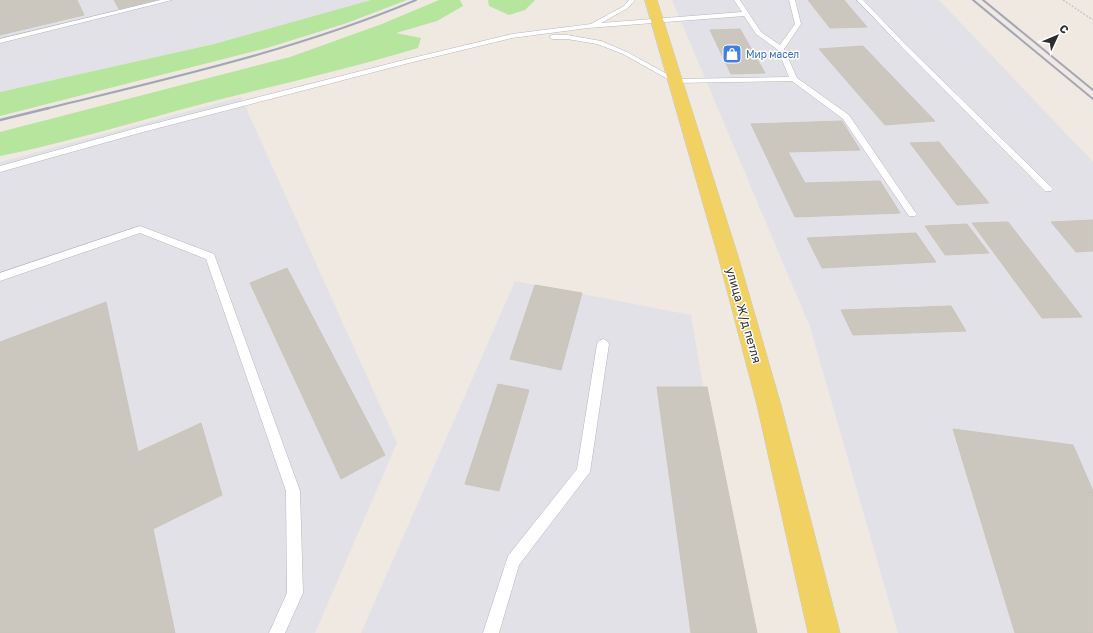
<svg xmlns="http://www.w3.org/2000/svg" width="1093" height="633" font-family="'Golos Text',sans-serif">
  <rect width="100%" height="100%" fill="#efe9e1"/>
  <path fill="#e3e1e8" d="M0,0h371l-157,44 -214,48z
    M672,0h267l154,162v471h-195l-88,-306z
    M241,97l156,346 -82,190h-315v-471z
    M515,281l176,34 54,318h-384z"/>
  <path fill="#b6e59e" d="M371,0h36l-60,23 -80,25 -267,68v-24l214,-48z
    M439,0h21l3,6 -26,15 -41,12 25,5 -3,10c-70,21 -141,37 -212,55 -69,18 -136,39 -206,53v-24l290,-75 92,-33z
    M488,0h47l-10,10 -16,5 -20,-9z"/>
  <path fill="#cbc7bf" stroke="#cbc5ba" d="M0,0h77l7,15 -84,20z
    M114,0h42l-37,9z
    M808,0h36l23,27 -37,1z
    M740,29l25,44 -34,1 -21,-44z
    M863,46l72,75 -50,4 -66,-76z
    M842,121l18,29 -72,2 17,31 75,-2 20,32 -105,4 -44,-93z
    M939,142l50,61 -32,2 -47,-62z
    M1093,220v31l-17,1 -25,-30z
    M1008,222l74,95 -40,1 -70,-95z
    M967,224l22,29 -44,2 -20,-29z
    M916,233l20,29 -114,6 -15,-30z
    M287,268l98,187 -44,24 -91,-196z
    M535,285l47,8 -21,77 -51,-11z
    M106,302l32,150 63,-29 21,72 -69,34 22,104h-175v-291z
    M951,306l15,25 -113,4 -12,-25z
    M498,384l31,6 -30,101 -34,-7z
    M657,387h50l50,246h-66z
    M953,429l120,16 20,46v142h-78z"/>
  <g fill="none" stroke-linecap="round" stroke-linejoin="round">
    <g stroke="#b4b7c1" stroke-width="1">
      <path id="lane" d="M161,0h11l-172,43v-4z
        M629,0h6l-7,8 -27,15 141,-11 -8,-12h6l21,32 19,13 15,-21 -6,-24h6l6,24 -17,25 13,29 52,37 66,97 2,2 -2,2h-6l-66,-97 -51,-38 -117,2 -52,-29 -26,-10 -30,-5h-15l-3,-2 3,-2h15l34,6 26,11 49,27 113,-2 -11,-27 -22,-16 -12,-18 -156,12 -76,10 -103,25 -266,69 -143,40v-6l137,-38 271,-69 104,-25 79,-10 33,-18z
        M857,0h6l42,44 146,143 2,2 -2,2h-6l-144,-145z
        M140,226l74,28 86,237 3,102 -18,40h-16l18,-40 -1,-102 -80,-232 -66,-26 -140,48v-8z
        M603,339l4,2 2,3 -19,128 -71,93 -20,68h-16l25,-77 69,-87 20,-125 2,-3z"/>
    </g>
    <g stroke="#c9c9c9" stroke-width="1">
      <path id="primary" d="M645,0h12l81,256 43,149 59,228h-32l-51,-228 -39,-149z"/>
    </g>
    <path stroke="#c9c9c9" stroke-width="1.5" stroke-dasharray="2 1.5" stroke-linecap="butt" d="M1063,0l30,20"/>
    <use href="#lane" fill="#fff" fill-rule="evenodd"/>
    <use href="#primary" fill="#f2d163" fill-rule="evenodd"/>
    <path stroke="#a3a6b8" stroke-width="2" d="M973,0l120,99
      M983,0l110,90
      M45,109c125,-31 252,-59 371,-109"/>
    <path stroke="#a3a6b8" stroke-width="2.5" d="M0,120l49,-12"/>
  </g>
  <defs>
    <g id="shop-square" transform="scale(1)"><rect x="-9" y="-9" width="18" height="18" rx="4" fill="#3f7fe0" stroke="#fff"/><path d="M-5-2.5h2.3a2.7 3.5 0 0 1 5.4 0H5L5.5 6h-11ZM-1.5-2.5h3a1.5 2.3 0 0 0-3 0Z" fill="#fff"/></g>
  </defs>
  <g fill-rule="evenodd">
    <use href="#shop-square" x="732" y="54"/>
  </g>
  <g text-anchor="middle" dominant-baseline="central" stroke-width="3" stroke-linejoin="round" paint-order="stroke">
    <g font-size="10" fill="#366cbe" stroke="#fff" text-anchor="start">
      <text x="746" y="54">Мир масел</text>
    </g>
    <g font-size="12" fill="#2e2e2e" stroke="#fff">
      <text transform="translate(744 315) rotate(74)">улица Ж/д петля</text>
    </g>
  </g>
  <g transform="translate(1057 36) rotate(46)" stroke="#ffffff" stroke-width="3" paint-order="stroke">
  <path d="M0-3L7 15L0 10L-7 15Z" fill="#2e2e2e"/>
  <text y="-6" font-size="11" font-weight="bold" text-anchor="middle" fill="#2e2e2e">С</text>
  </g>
</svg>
